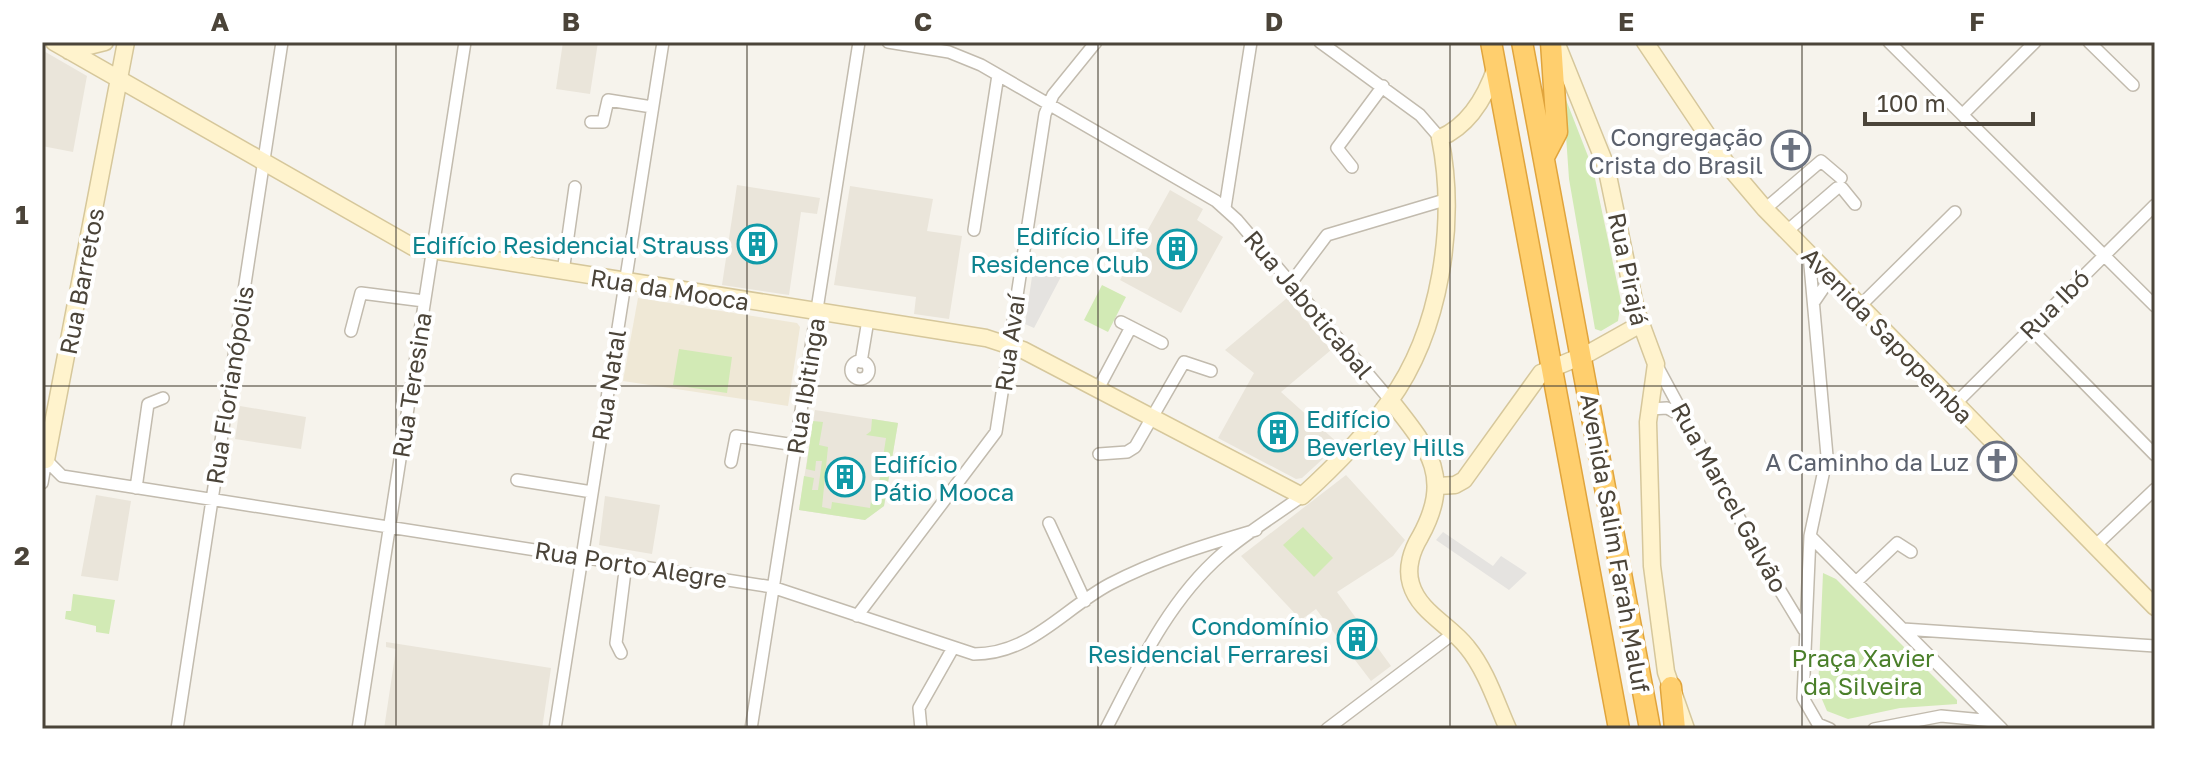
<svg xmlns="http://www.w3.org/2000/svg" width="2197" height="771" font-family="'Golos Text',sans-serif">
  <rect width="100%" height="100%" fill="#f6f3ec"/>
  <path fill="#eae5da" d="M563,42h35l-8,52 -34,-5z
    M42,50l45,26 -14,76 -31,-6z
    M737,185l83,13 -3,16 -16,-2 -12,83 -67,-10z
    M850,186l83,13 -6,32 35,5 -13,83 -35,-5 2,-17 -82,-12z
    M1170,190l33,19 -6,11 26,17 -42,76 -61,-33z
    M1287,298l44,52 -50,42 58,52 -37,34 -6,1 -78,-41 36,-65 -29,-23z
    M240,406l66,11 -5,32 -66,-10z
    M815,410l83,13 -14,83 -19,14 -66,-10z
    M1346,475l59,65 -12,16 -56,36 54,74 -20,15 -55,-72 -15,11 -60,-64z
    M96,495l35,6 -13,80 -37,-5z
    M605,496l55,9 -8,49 -53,-9z
    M386,642l165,26 -9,61h-158l12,-80 -10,-2z"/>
  <path fill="#efe8d6" d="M638,298l159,25 3,4 -12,79 -165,-25z"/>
  <path fill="#d2eab5" d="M1563,92l30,77 28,132 -3,20 -17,10 -6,-2 -26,-150z
    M1102,285l24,12 -18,35 -24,-12z
    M679,349l53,8 -5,36 -54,-8z
    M872,419l26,4 -14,83 -19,14 -66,-10 5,-34 10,2 -2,12h6l4,-29h-6l-1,10 -9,-2 7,-48 10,1 -4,23 9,2 -6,60 9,2 1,-7 38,6 4,-26 5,1 7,-45 -20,-3 5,-4z
    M1303,527l30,31 -19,19 -31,-32z
    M1823,573l13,6 121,121v4l-57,4 -52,11 -21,-8 -9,-21z
    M73,594l42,6 -6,34 -13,-2v-6l-31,-7 1,-8h5z"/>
  <path fill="#e5e3e0" d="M1034,263l30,8 -30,57 -9,-4z
    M1443,532l50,34 8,-10 26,17 -18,17 -73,-50z"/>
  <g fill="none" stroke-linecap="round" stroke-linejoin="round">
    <g stroke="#c2bbae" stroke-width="14">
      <path id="street" d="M888,42l61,10 32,13 235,136 21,19 154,181
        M1320,42l100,73 20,23
        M1889,42l266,264
        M2089,42l44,43
        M1963,114l72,-72
        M591,122h12l5,-22 44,7
        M1352,167l-15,-19 46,-62
        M1225,208l26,-166
        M1765,209l56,-48 20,17
        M974,230l24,-155
        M1787,231l50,-43h5l13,16
        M1809,254l18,202 -17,80 -7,162 15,26 12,5
        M563,272l12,-85
        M1291,283l36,-48 121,-36
        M1814,302l17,-25
        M1860,306l95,-94
        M1121,322l41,21
        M2030,328l125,127
        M351,331l10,-38 63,8
        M851 370a9 9 0 1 1 18 0a9 9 0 1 1-18 0Z
        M861,362l7,-42
        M1656,364l108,200 40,66
        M1098,389l33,-62
        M1955,404l200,-199
        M1650,409l17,-1 19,10
        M1099,454l28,-2 8,-5 49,-85 27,9
        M46,460l16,16 710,111 202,67c57,0 89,-45 136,-70 46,-24 95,-39 146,-54
        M731,462l5,-26 59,9
        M517,480l75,12
        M42,483l4,-23
        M136,488l12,-84 15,-6
        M1049,523l36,78
        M1810,536l192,193
        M2095,546l60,-57
        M1856,582l41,-39 14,9
        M857,616l139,-184 49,-318 8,-19 43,-53
        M1903,629l252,17
        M621,653l-5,-10 10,-80
        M177,729l105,-687
        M358,729l107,-687
        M555,729l108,-687
        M751,729l108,-687
        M921,729l-2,-21 34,-60
        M1106,729c32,-62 62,-128 116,-175 24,-21 54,-39 80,-58
        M1327,729l127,-96
        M1874,729l67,-13 53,5"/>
    </g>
    <g stroke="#d6c79b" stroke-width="19">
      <path id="secondary" d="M54,42l359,205 573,91 37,12 279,146c32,-29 62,-59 87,-94 52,-71 68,-180 51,-264 30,-13 46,-42 56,-71
        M1556,42l50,124 30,144 20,54 -8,58 4,144 14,106 20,57
        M1645,42l81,121 39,46 390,398
        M69,51l36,-9
        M1391,401c38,48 62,76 29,136 -8,13 -14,31 -9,47 8,28 39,41 56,63 19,23 29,55 41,82
        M42,457l4,3 80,-418
        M1438,486l17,-1 9,-5 77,-107 48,-20 50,-28"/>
    </g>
    <g stroke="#e0a43c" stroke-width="23">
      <path id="highway" d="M1491,42l128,687
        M1522,42l128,687
        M1544,157l13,-25 -6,-90
        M1671,687l4,42"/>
    </g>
    <use href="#street" stroke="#fff" stroke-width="11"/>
    <use href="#secondary" stroke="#fff3cd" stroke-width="16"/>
    <use href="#highway" stroke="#ffcf6e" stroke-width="20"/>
  </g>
  <path fill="none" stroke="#4b4439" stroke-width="2" stroke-opacity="0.55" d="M396,42v687M747,42v687M1098,42v687M1450,42v687M1802,42v687M42,386h2113"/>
  <defs>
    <g id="church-ring" transform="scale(2)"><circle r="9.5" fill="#fff" stroke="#6b7280" stroke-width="1.5"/><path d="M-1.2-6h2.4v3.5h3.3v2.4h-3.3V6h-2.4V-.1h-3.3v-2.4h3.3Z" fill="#6b7280"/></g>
    <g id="building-ring" transform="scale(2)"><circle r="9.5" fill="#fff" stroke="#0f9aa8" stroke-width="1.5"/><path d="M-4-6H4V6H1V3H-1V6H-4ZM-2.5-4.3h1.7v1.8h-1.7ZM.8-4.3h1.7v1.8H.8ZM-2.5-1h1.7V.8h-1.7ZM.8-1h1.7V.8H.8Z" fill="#0f9aa8"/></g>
  </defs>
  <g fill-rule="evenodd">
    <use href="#church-ring" x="1791" y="150"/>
    <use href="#building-ring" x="757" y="244"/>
    <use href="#building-ring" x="1177" y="249"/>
    <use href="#building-ring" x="1278" y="432"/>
    <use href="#church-ring" x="1997" y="461"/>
    <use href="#building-ring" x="845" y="477"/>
    <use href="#building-ring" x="1357" y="639"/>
  </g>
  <g text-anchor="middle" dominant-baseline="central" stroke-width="8" stroke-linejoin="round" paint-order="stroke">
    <g font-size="24" fill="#5b616d" stroke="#fff" text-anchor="end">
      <text x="1763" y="136">Congregação<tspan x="1763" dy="28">Crista do Brasil</tspan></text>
      <text x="1969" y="461">A Caminho da Luz</text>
    </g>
    <g font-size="24" fill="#0d838f" stroke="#fff" text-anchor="end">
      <text x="1149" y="235">Edifício Life<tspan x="1149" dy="28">Residence Club</tspan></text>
      <text x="729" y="244">Edifício Residencial Strauss</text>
      <text x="1306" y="418" text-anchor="start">Edifício<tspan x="1306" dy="28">Beverley Hills</tspan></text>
      <text x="873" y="463" text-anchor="start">Edifício<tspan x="873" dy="28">Pátio Mooca</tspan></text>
      <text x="1329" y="625">Condomínio<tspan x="1329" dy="28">Residencial Ferraresi</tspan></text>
    </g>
    <g font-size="24" fill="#4b4439" stroke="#fff">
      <text transform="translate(1629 269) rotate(78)">Rua Pirajá</text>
      <text transform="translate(81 281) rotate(-79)">Rua Barretos</text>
      <text transform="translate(670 289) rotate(9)">Rua da Mooca</text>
      <text transform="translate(1309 304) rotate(50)">Rua Jaboticabal</text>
      <text transform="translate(2054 304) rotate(-45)">Rua Ibó</text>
      <text transform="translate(1888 335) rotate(46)">Avenida Sapopemba</text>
      <text transform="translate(1009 343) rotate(-82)">Rua Avaí</text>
      <text transform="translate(229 385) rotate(-81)">Rua Florianópolis</text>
      <text transform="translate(411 385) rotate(-81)">Rua Teresina</text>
      <text transform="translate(608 385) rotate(-81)">Rua Natal</text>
      <text transform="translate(805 386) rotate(-81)">Rua Ibitinga</text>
      <text transform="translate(1730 497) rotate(61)">Rua Marcel Galvão</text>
      <text transform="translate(1616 543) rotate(80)">Avenida Salim Farah Maluf</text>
      <text transform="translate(631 564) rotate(9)">Rua Porto Alegre</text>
    </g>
    <g font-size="24" fill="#4a7f2a" stroke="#fff">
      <text x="1863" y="657">Praça Xavier<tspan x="1863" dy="28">da Silveira</tspan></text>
    </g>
  </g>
  <rect width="2197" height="771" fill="none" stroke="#ffffff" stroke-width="88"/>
  <path d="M1865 112v12h168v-12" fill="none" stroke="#4b4439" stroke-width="4"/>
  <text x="1877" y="112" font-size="24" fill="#4b4439" stroke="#ffffff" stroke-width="6" paint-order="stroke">100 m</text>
  <rect x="44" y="44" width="2109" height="683" fill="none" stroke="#4b4439" stroke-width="3"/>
  <g font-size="26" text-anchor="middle" font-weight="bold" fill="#4b4439">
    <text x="220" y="31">A</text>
    <text x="571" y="31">B</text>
    <text x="923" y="31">C</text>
    <text x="1274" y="31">D</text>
    <text x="1626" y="31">E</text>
    <text x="1977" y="31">F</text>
    <text x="22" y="224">1</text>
    <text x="22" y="565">2</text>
  </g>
</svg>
